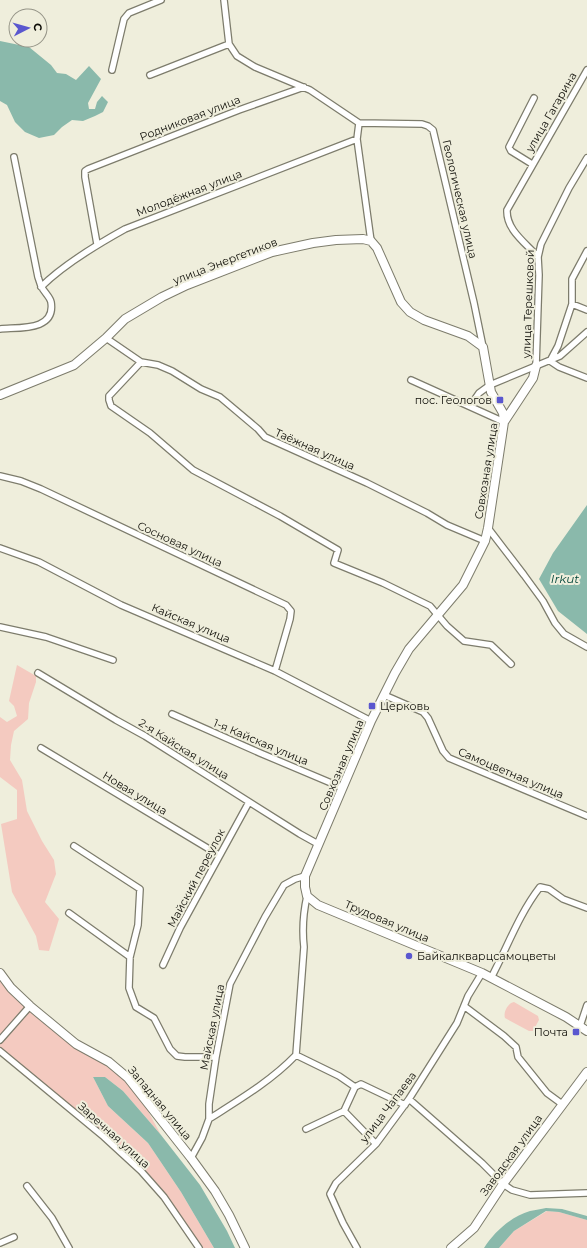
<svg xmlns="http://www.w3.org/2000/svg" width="587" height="1248" font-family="Montserrat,sans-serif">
  <rect width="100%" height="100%" fill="#efeedc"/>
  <path fill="#f4cac0" d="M17,665l19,11v6l-7,21 -1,16 -14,12 -3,14 -1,15 12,20 5,31 15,30 12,19 2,14 -11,28 14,17 -10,32 -10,-1 -3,-14 -24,-44 -11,-68 16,-5v-29l-17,-13v-60l7,5 10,-6 -3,-10 -5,-5z
    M0,973l52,50 57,39 27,27 25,46 -38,-44 -18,-14h-12l15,29 40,37 33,49 33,56h-15l-35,-51 -23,-26 -141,-120z
    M514,1002l24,14 1,4 -6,11h-4l-24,-13c-2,-6 3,-15 9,-16z
    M547,1211l12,1 28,8v28h-88l15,-17z"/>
  <path fill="#8ab9ab" d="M0,41l29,6 22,18 6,8 9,1 10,6 13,-14 12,13 -13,24 1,6h6l2,-7 5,-6 6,6 -5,10 -8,4 -12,5 -11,-1 -10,7 -8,8 -15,3 -14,-6 -10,-10 -8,-17 -7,-4z
    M587,505v129l-29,-23 -19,-32 14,-26z
    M93,1077h12l18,14 38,44 39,50 27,46 8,17h-21l-33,-56 -33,-49 -40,-37z
    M546,1208l16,1 25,7v4l-28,-8 -13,-1 -32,20 -15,17h-15c10,-16 28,-32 46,-37 6,-1 11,-2 16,-3z"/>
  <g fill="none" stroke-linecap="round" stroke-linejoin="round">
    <g stroke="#7d7c6c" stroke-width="8">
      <path id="street" d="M224,0l5,44 8,12 18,11 55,23 49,33
        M112,70l12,-51 5,-6 32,-13
        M150,75l79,-31
        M359,123l63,1 6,2 5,4 41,173 9,44
        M359,123l-2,16 14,102
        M532,164l-21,-13 -2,-4 25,-49
        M97,244l-12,-67v-6l3,-2 151,-59 65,-23
        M587,251l-15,28v25l-14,42 -8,15 9,6 28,11
        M538,257c-12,-14 -32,-27 -31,-47l80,-140
        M41,287c22,-22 57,-43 84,-58l232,-90
        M572,304l15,6
        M0,329c17,-2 56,3 51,-27 -1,-5 -7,-10 -10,-16 -1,-3 -2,-6 -3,-9l-24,-120
        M106,338l35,24 17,3 14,6 29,18 19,8 38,32 7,8 102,46 60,30 20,12 38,16
        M141,362l-32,34v4l2,6 39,27 43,37 87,46 58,34 -4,13 49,20 47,23 17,20 17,15 27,4 20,19
        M536,366l3,-91 -1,-18 3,-13 28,-56 18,-30
        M411,380l93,42
        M470,406l9,-13 11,-8 70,-29 27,-24
        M0,476l21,5 20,8 245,116 5,6 -1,8 -15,52
        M488,528l36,47 19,26 12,22 9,11 23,13
        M0,548l39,14 82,43 154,66 96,50
        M0,627l46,10 67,23
        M38,673l78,47 29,16 155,98 18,10
        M384,695l39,17 5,6 15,33 6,7 138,58
        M172,714l88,39 83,35
        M41,748l178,107
        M74,846l66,43 -2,36 -8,32 -1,31 7,19 18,11 16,31 7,7 8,1h31
        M69,913l61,44
        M163,965l17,-37 69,-126
        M491,978c16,-30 28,-64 49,-91l9,2 14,10 24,9
        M464,1006l40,30 12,11 2,10 29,36 15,11
        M580,1026l7,-21
        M0,1040l30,-34
        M0,1051l104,86 37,34 23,26 35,51
        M296,1055l43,21 16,11 -11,24 32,33
        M355,1087l6,-3 44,21
        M409,1099l73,64 21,21 9,6 18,5 57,-2
        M209,1119c30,-19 62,-38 87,-64l8,-108c-2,-18 -1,-33 3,-51
        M306,1129l38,-18
        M191,1158l11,-20 7,-19v-15l7,-47 14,-73 35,-67 19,-32 11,-6 10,-3
        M27,1186l25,32 17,30
        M0,1243l14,-6
        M357,1248l-14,-25 -13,-29 6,-11 40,-39 33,-45 48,-76 11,-27 14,-23"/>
    </g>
    <g stroke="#7d7c6c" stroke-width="10">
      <path id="secondary" d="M536,366l-3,12 -29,44 -16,106 -3,13 -22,44 -54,64 -14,24 -24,48 -66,155v11l2,9 11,9 164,68 84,44 21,14
        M0,395l74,-30 32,-27 19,-19 37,-22 25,-12 85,-33 41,-9 23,-3 27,-1 8,2 6,7 24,54 9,10 14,8 44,16 15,11 8,45 12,21 1,9
        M0,973l11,15 19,18 46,38 33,18 19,16 63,80 24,33 14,24 16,33
        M451,1248l23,-20 29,-44 84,-112"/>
    </g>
    <use href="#street" stroke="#fff" stroke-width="5.5"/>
    <use href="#secondary" stroke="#fff" stroke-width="8"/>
  </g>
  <g fill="#5a57cf" stroke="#efeedc" stroke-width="1.5">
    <rect x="496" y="396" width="8" height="8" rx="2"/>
    <rect x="368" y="702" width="8" height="8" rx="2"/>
    <circle cx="409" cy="956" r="4"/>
    <rect x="572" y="1028" width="8" height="8" rx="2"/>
  </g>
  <g text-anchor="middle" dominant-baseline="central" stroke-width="4" stroke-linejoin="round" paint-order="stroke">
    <g font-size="11" fill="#0e0d07" stroke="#efeedc">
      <text transform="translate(551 112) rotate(-60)">улица Гагарина</text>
      <text transform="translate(190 118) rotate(-21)">Родниковая улица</text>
      <text transform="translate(189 193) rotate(-21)">Молодёжная улица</text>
      <text transform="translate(460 199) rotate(77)">Геологическая улица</text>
      <text transform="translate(225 261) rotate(-21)">улица Энергетиков</text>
      <text transform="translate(528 304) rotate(-88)">улица Терешковой</text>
      <text transform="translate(315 449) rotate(24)">Таёжная улица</text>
      <text transform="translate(486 471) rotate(-81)">Совхозная улица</text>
      <text transform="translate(180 544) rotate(25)">Сосновая улица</text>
      <text transform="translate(191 623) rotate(23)">Кайская улица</text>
      <text transform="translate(261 742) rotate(23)">1-я Кайская улица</text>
      <text transform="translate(184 749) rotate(32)">2-я Кайская улица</text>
      <text transform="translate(341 765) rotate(-67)">Совхозная улица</text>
      <text transform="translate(511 773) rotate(23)">Самоцветная улица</text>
      <text transform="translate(135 793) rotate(31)">Новая улица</text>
      <text transform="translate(196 878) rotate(-62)">Майский переулок</text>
      <text transform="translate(387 921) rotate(23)">Трудовая улица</text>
      <text transform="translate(212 1027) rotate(-79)">Майская улица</text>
      <text transform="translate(160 1103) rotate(50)">Западная улица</text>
      <text transform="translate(388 1107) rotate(-53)">улица Чапаева</text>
      <text transform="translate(114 1135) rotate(42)">Заречная улица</text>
      <text transform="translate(511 1155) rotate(-54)">Заводская улица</text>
    </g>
    <g font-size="11" fill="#0e0d07" stroke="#efeedc" text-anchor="end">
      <text x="492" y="400">пос. Геологов</text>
      <text x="380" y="706" text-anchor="start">Церковь</text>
      <text x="417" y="956" text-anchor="start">Байкалкварцсамоцветы</text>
      <text x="568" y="1032">Почта</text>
    </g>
    <g font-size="12" font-style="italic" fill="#004639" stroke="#efeedc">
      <text x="565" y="578">Irkut</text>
    </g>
  </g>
  <g transform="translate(28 28) rotate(84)"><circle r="19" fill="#efeedc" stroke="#959487"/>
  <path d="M0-3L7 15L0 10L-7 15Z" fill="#5a57cf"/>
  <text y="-6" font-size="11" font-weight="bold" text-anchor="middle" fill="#0e0d07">С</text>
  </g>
</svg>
